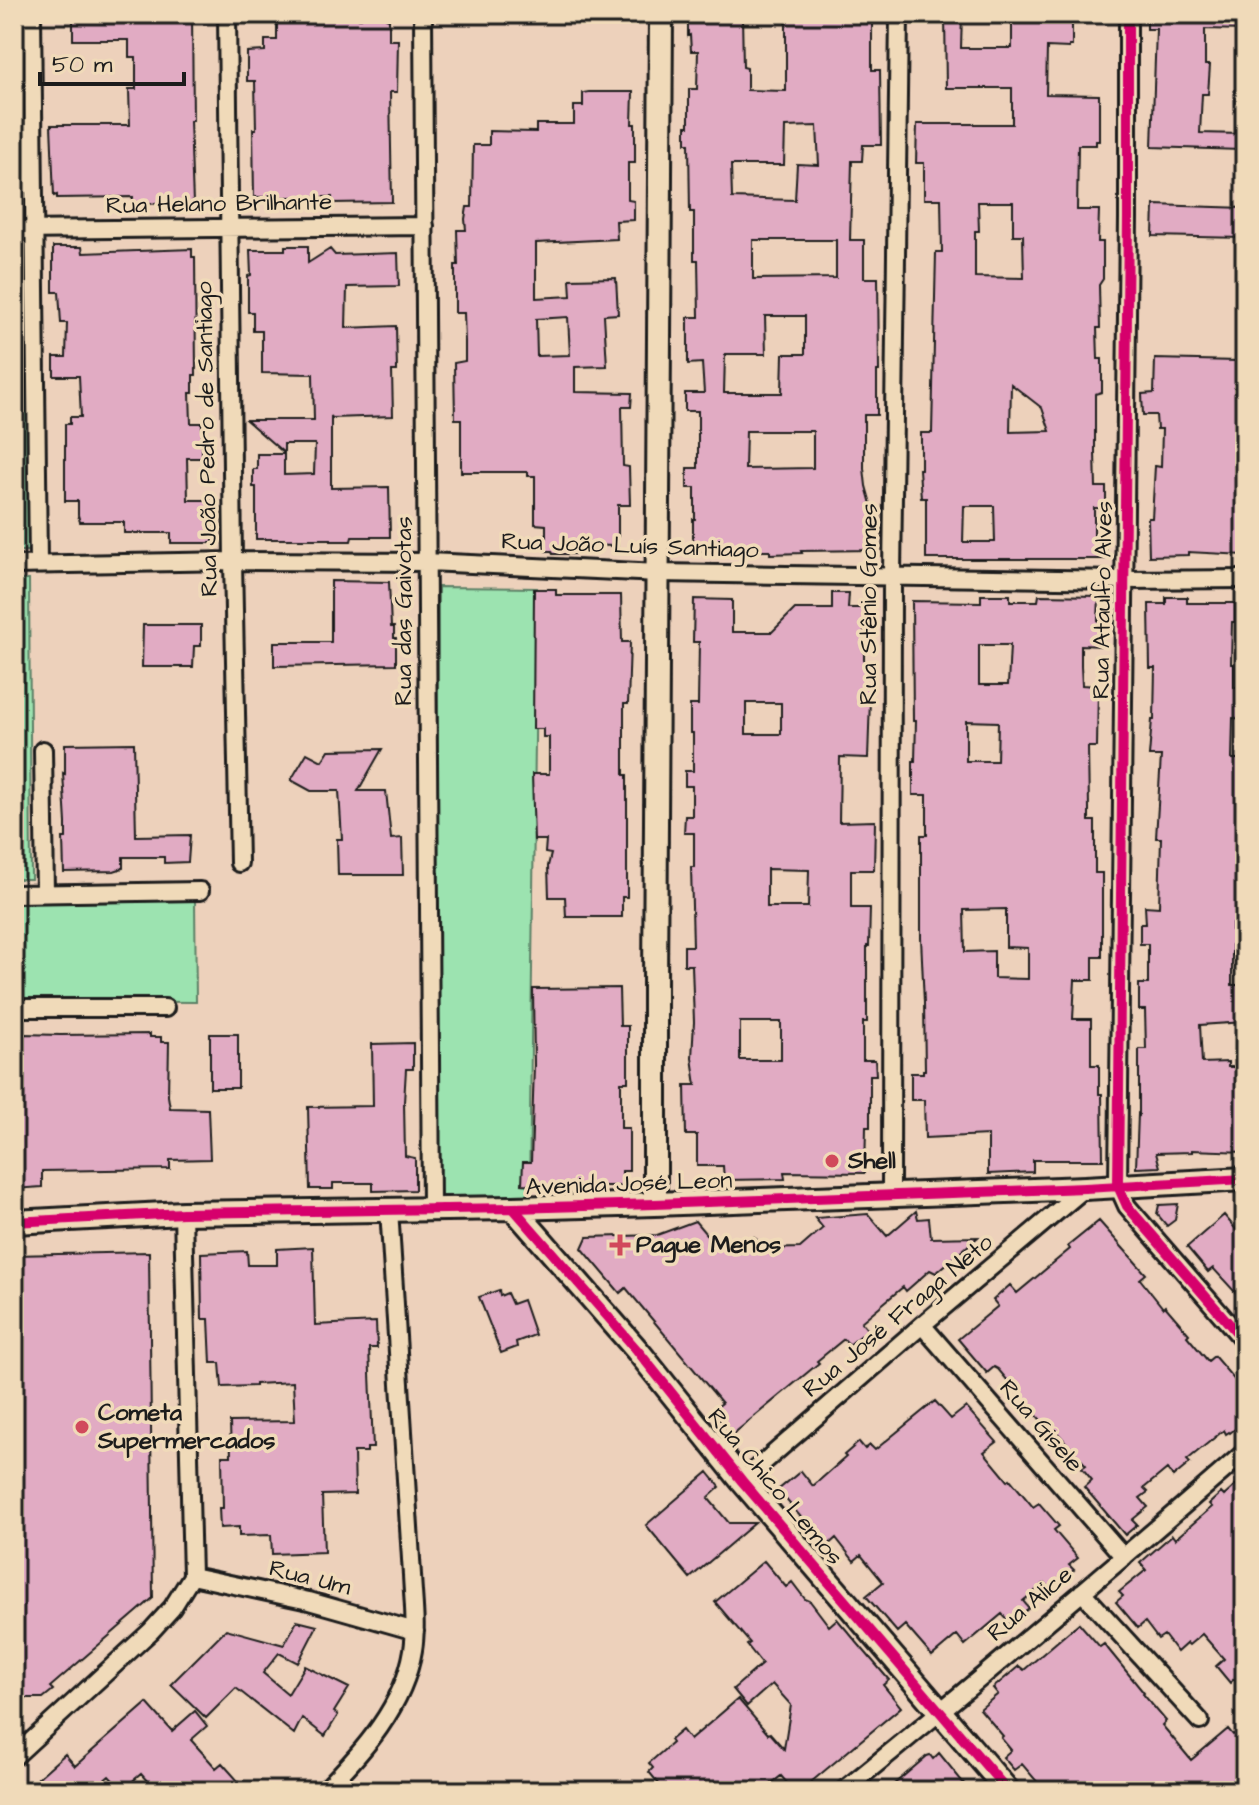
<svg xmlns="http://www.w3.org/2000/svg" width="1259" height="1805" font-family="'Architects Daughter',sans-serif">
  <rect width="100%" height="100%" fill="#edd1bb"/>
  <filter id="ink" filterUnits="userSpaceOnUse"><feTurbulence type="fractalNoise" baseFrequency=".0125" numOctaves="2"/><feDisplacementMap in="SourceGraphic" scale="16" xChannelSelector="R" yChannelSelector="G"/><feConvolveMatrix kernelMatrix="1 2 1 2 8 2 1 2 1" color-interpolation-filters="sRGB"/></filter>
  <g filter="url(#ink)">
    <path fill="#9ce3b0" stroke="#5c8066" stroke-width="2" d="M14,14h10l1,205h-11z
      M27,244l1,307h-14v-306z
      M14,580h15l2,299h-17z
      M438,587l99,1 -8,609 -93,1z
      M195,900l1,102 -182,-1v-99z"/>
    <path fill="#e1abc3" stroke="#1c1c1c" stroke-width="2" fill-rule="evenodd" d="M73,14h119l1,107h-3l3,82 -60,1v-7l-76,1v-3l-3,1 -3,-71h79l-1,-36h7v-32h-7v-17h-56z
      M277,14h48v3l36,1v-4h25v4l3,1v21h9l-1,52h-7l2,110 -60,1v-6h-78l-1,-68h3l-1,-48h-8v-29l18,-1v-11h12z
      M688,14h54l1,53 4,1v22l39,1v-77h84l2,9v47h8l1,75h-18l-1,16h-10l-2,79h14v38h14l1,93h-2v44h-13v53l2,18 5,18v46l-70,1 1,2 -32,1v-3h-77v-32h2v-31h-8v-20h11v-57h-13v-18h19l-2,-30 -14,1v-47h11l-1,-57h-4v-48h-4l-1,-69h-3v-17h3v-37h8l1,-38h-7l-1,-16 -2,1zM817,126l2,39 -22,-1 -2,36 -63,-2 -1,-33h53l1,-38zM753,240h83v38l-83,1zM765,316h40v38h-22l-1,39h-58l1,-39h41zM746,431h67v37l-68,1z
      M945,14h17l-1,34h51v-28h9v-6l51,1v31h-3v2l-22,-1 -1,47 53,1v46h-3v4h-18l-1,65h22l-1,32h5v37l-4,6 1,43h-3l1,31h4v33l-7,2v59l1,34h10v21h-12v31h12v20h-180v-61h-5l-2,-29h2v-36h11l4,-181h6l-1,-53h-17v-36h-8l1,-39h95v-36h-66zM978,202h35v33h10l1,43 -49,-1v-46h4zM1011,384l31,24 8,23 -40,1zM964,506h30l1,36h-32z
      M1147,14l98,1v15l-40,-1v36h5l-2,29h-6l-2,39 41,1 -1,16 -88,-3 4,-118h-9z
      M589,92h44l-1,32h3v39h-7v37l6,1v19l-18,1 1,18 -81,4v55l35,-2 -1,-17 46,-1 2,36 -14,1 3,51 -32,1v25l57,1 -1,14h-9l1,59 6,1 1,38h-12v41l-44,-1v9h-21l-1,-3h-6v-26l-11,-1v-48h-7v-4h-67v-53h-6l-1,-56 11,-2v-19l-1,-29h-9v-48h3l-1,-35h9l-1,-11 2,-12h5l1,-62h16v-14l47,1v-8h38v-18h9v-13zM568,317l2,38 -33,1 -1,-37z
      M1154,205l91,3 -2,30 -90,-2z
      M285,246h23v17l22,-14 5,6 63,-2 1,33 -52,1 -1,41 50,-2 1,45h-5l1,45 -61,2 -1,-2v72l58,-1 1,50h-38l-1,4h-20v-2h-75v-52h-3v-18h4v-15h27v21l30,-1 1,-30h-31v9l-38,-33h68l-1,-46 -51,-1v-42h-9v-19h-5v-36l3,-1 -1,-25h35z
      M53,247h29l1,6 109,-4v8h3l1,118h-3v18h-3l1,30h11v35h-15l1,42h25v43h-42v-10h-47v-11h-44l-2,-7v-14h-13v-77h5v-7h11l-2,-41h-25v-19h12l1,-34h-6l-2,-31h-6z
      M1155,359l83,2v5h7v29h-7l1,34h6v38h-7v38h7v50l-57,-3v3l-39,1 -1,-38h4l3,-52 6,1 1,-38h-5l-1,-14h-13l-1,-21 12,-1z
      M331,581l58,1 2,45h3v11h2v26l-122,2v-24h57z
      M534,589h22v6h65l1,47h8l-2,62h-4v71h3v122h-5v20h-56l-1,-20h-16l-1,-31 3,-12 -6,-1 1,-13h-12l-2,-66h17v-37h-6v-8h-10z
      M832,593h17l-1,15h16v62h7l-3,88 -28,-1 -1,65 36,-1 -1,49h-23v38h19l-1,38h-2v76h-4v38h12l1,15h-6v52h-4l-1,46 -81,-1 1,7 -61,1 -1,-14h-26v-31h-11l-1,-50h11l-4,-27 2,-36 -2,-57h-8v-19h9l-2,-79h3v-34h-10l1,-17h7v-30h-7v-15h8v-38h-3v-28h8l1,-63h-6l1,-43 38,1v32h40l23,-23h37zM746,703h35v31h-35zM767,869l42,1 -1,37h-41zM740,1022h41v38h-41z
      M981,595h29v6h28l1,-6 60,1 -1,25h5v25l-22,-1v21l1,19 16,1 -1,61h-9l1,61v13h6v52h7v84h-9v23h-18l-2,39h18v46h8v29h3l1,66h-70v12l-45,2v-39l-63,3 -1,-38h-13v-27h12v-3h2l-1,-67 -3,-65v-103h6v-40h-14v-34h2l1,-40h-3l-1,-120 69,1zM979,645h31l-2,40h-29zM966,721l32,1 -1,39h-31zM1006,909v38l22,1v31l-34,-1v-27l-29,1 -1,-42z
      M1166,597h21v6h48v19h-3l-1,42h3v23h11v32l-12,-1 -1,41h13v164h-13v62h13v37l-45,3 2,38 26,-1v5h17v85l-53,-2v2l-36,1 4,14 -24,1 2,-54 1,1v-66h7l-1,-39h-6v-26h9v-40h-8v-20h6l-1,-18 14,1 2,-69h-5l5,-82h-12l3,-36h2l1,-52h-5l-1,-64h17z
      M143,625h58v21h-7l-1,21h-51z
      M134,743l2,93 54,-1 -2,27 -24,1v-6h-41v11l-9,3 -50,1 -1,-34h3v-15l-3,-50 2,1v-30z
      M382,749l-24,42h28l5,48 11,-1 1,37h-65l-1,-36h5l-3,-48h-28l-20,-11 16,-27 15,8 7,-11z
      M619,988l1,38h8v56h-7v46h8v43h-7v15h-75l-25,-2 1,-22h8l3,-97 -1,-76z
      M24,1034l36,1 90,-1v3h11v5h8l-1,54 2,12 38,1 2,50 -40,1v9l-128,2v16l-28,2v-153h10z
      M210,1034h28v54h-28z
      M413,1043v26h-7l-2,33 1,54 10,2v32l-42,1v-8h-40v6h-23l-2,-82 65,-1 -1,-62z
      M1178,1204l-3,16 -8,6 -10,-12 2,-9z
      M916,1211l2,8 11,-1 2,20 47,-1 -42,36 -6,-3 -24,21 -3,-4 -42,35 7,8 -19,15 -5,-6 -27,22 2,2 -87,72 -20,-24 10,-8 -96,-115 -6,5 -38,-45 5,-11 70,-2 38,-14 20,24 8,-6 12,14 19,-16 11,12 35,-1 23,-20 -8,-10 53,-4 19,22z
      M1224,1215l21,25v63l-32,-35 -5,4 -21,-25z
      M1099,1221l47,53 -6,5 23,29 2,-2 24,28 -2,2 21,25 6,-5 31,36v29l-15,12 -1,-1 -3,2 -2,-4 -37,30 3,3 -17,14 -6,-8 -23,19 4,4 -8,6 8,9 -16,13 5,5 -12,10 -41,-48 8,-7 -10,-12 4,-3 -39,-44 -3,3 -46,-55 -4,-2 -7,6 -29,-34 40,-33 -5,-6 17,-15 7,8 53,-44 -2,-3z
      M313,1247l2,78 61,-3 1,26h-8l4,100h-6v4h-13l1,42 -33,1 2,57 -52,2 -1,-19 -32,1v-9l-19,1 -1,-20h4l-1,-52h9l-1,-34 65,-1 -2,-39 -38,2v2l-33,1 -2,-24h-9l-2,-44h-7l-1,-66 46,-2 1,14h29v-16z
      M149,1252l4,346 -103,89 3,3 -10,8h-29v-443z
      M499,1290l1,6 7,-3 5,11 11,-4 12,35 -19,7 1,5 -16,6 -22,-56z
      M935,1401l16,18 15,-12 31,35 -13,10 24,29 2,-2 23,28 6,-4 20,23 -5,4 24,28 -9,7 5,5 -23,19 -6,-6 -22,18 6,7 -19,15 -8,-9 -37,31 -8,-10 -25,21 -27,-31 -8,7 -31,-36 17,-14 -22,-27 -7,6 -18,-23 -10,9 -48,-57 23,-19 12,15 33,-29 -2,-2 15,-13 6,7 5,-4 5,5z
      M708,1472l12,15 -12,11 21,25h26l-65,55 -44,-53z
      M1245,1477v214l-11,-12 -4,4 -14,-17 8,-7 -22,-25 -13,11 -2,-2 -10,9 -13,-17 -6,4 -13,-17 -7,6 -22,-26 7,-6 -4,-4 27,-22 -6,-7 32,-28 3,4 37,-32 -3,-3 12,-11 3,3z
      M764,1561l22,26 6,-5 13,17 5,2 19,25 8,-7 52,61 -6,5 18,22 -90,75 8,9h-25l-13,-15 -19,15h-97l-16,-19 4,-4 -4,-5 23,-20 -2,-3 12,-10 8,10 48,-41 30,35 2,-1 14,16 7,-44 -19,-21 -25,22 -14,-17 29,-25 -15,-19 3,-2 -35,-41z
      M297,1621l20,5 -19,37 -19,-10 -16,20 25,21 17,-28 44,22 -15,24 4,3 -13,21 -23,-18 -8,16 -58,-46 -30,30 -35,-34 55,-55 58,16z
      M1079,1623l21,24 4,-3 40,49 -1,1 23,27 -4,4 29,35 37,-31 5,6 12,-9v65h-200l-23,-27 -8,6 -11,-13 8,-7 -10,-12 2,-2 -23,-27 18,-15 -5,-6 26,-22 5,4z
      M147,1703l25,28 23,-20 12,15 -16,14 25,28 6,-5 25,28h-91l-15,-17 -19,16 -13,-14 -18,15h-68l42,-37 10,12z
      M939,1753l31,38h-84l41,-35 3,-1 3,4z"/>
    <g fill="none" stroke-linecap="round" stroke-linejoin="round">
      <g stroke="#1c1c1c" stroke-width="22">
        <path id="street" d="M32,14l6,550
          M227,14l6,547 6,302
          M423,14l8,1194
          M1128,14v204l-10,968 9,20 118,136
          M14,230l411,-4
          M14,565l219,-4 195,1 231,11 464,7 122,-1
          M43,750l2,143
          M14,894l186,-3
          M14,1008h151
          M891,1195l1,-619 7,-562
          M922,1325l202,232
          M742,1481l180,-156 163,-137
          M192,1576l117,25 106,30
          M1082,1592l118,129
          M14,1757l137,-126 21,-23 20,-32 -9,-363
          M324,1791c39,-39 80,-85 89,-141 4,-24 0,-50 -1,-75l-23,-366
          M843,1791c136,-110 270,-224 402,-339"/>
      </g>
      <g stroke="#1c1c1c" stroke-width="28">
        <path id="secondary" d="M655,1204v-219l6,-971
          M513,1208l124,142 105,131 266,310
          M14,1222l169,-9 330,-5 142,-4 430,-16 160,-9"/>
      </g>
      <use href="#street" stroke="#f0dab9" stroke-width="16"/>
      <use href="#secondary" stroke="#f0dab9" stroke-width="22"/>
      <g stroke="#f0dab9" stroke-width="15">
        <path id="cycleway" d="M1128,14v204l-10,968 9,20 118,136
          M513,1208l124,142 105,131 266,310
          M14,1222l169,-9 330,-5 142,-4 430,-16 160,-9"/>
      </g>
      <use href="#cycleway" stroke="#d6006c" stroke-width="10"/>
    </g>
  </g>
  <g fill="#d1495b" stroke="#f0dab9" stroke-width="3">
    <circle cx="832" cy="1161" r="8"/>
    <path d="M616 1233h8v8h8v8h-8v8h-8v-8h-8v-8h8z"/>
    <circle cx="82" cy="1427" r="8"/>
  </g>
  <g text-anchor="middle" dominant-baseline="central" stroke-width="7" stroke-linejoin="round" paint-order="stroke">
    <g font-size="24" fill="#1c1c1c" stroke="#f0dab9">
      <text transform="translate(219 204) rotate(-1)">Rua Helano Brilhante</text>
      <text transform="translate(207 439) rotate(-91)">Rua João Pedro de Santiago</text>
      <text transform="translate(630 546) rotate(2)">Rua João Luís Santiago</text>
      <text transform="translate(1103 600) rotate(-89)">Rua Ataulfo Alves</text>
      <text transform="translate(869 604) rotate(-90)">Rua Stênio Gomes</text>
      <text transform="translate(404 611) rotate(-90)">Rua das Gaivotas</text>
      <text transform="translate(629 1184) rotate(-2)">Avenida José Leon</text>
      <text transform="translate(898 1316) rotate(-40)">Rua José Fraga Neto</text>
      <text transform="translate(1041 1426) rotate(49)">Rua Gisele</text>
      <text transform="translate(775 1487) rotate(50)">Rua Chico Lemos</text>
      <text transform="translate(310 1578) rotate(14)">Rua Um</text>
      <text transform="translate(1030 1604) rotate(-40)">Rua Alice</text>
    </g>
    <g font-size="24" font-weight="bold" fill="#1c1c1c" stroke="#f0dab9" text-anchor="start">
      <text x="848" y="1161">Shell</text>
      <text x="636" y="1245">Pague Menos</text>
      <text x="98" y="1413">Cometa<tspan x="98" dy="28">Supermercados</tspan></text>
    </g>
  </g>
  <rect width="1259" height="1805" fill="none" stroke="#f0dab9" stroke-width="48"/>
  <rect x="24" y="24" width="1211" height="1757" fill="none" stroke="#1c1c1c" stroke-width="3" filter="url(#ink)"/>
  <path d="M40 72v12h144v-12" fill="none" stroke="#1c1c1c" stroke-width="4"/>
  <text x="52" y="72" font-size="24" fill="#1c1c1c" stroke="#f0dab9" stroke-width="6" paint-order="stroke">50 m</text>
</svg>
